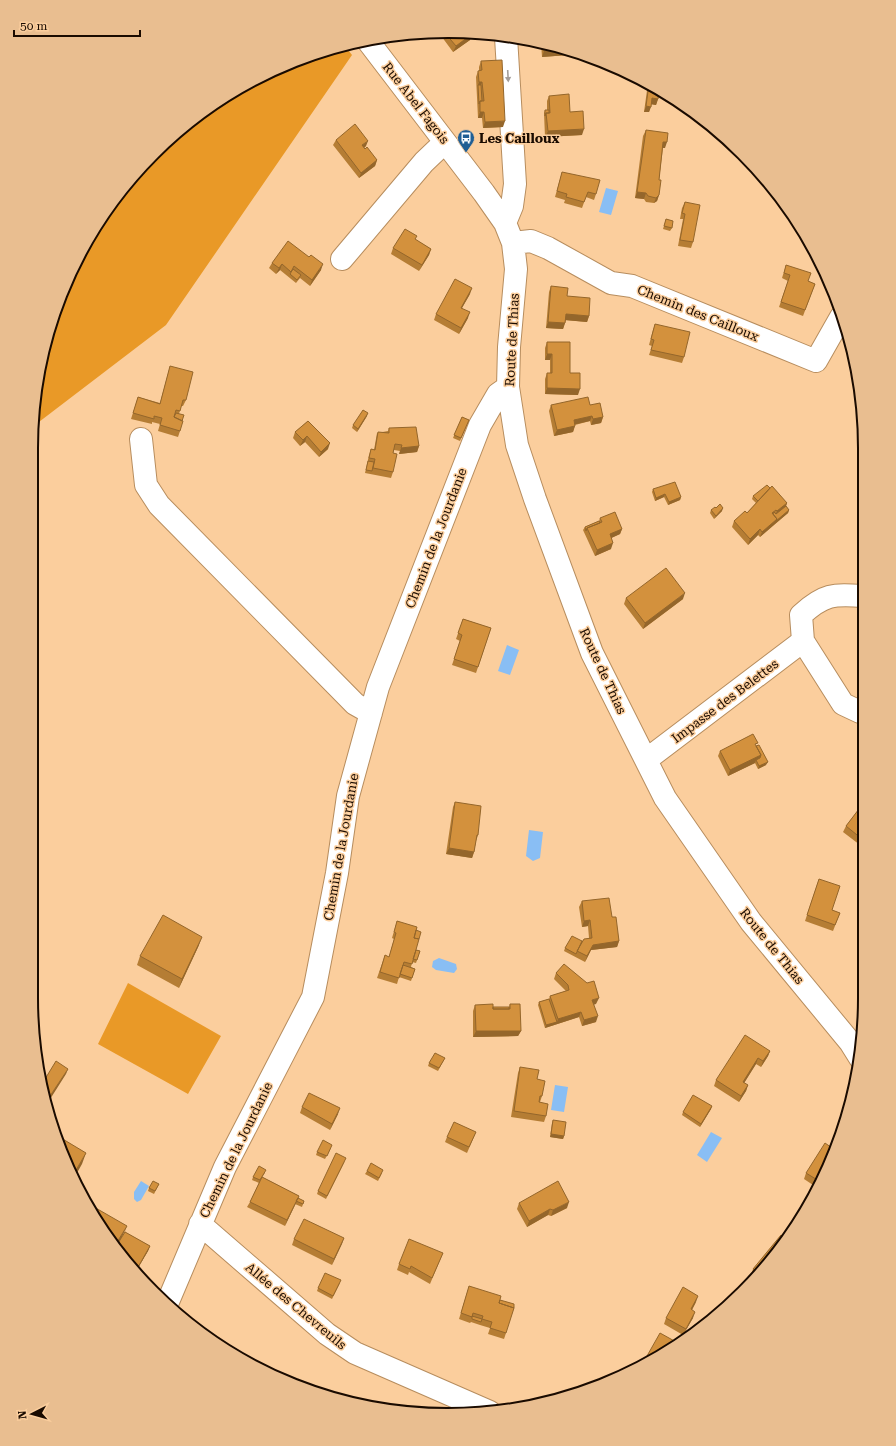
<svg xmlns="http://www.w3.org/2000/svg" width="896" height="1446" font-family="'Roboto Serif',serif">
  <rect width="100%" height="100%" fill="#fbce9d"/>
  <path fill="#e99927" d="M345,46l7,9 -186,270 -131,100v-31l28,-105 54,-95 56,-59 66,-48 75,-34z
    M128,983l93,53 -33,58 -90,-50z"/>
  <path fill="#89bef4" d="M606,188l12,3 -7,24 -12,-3z
    M507,645l12,5 -9,25 -12,-4z
    M529,830l14,2 -3,26 -7,3 -7,-5z
    M439,958l17,6 1,5 -3,4 -18,-3 -4,-3 1,-6z
    M555,1085l13,2 -4,25 -13,-2z
    M711,1132l11,6 -15,24 -10,-7z
    M141,1181l8,5 -8,14 -4,2 -3,-3v-7z"/>
  <g fill="none" stroke-linecap="round" stroke-linejoin="round">
    <g stroke="#b78d5e" stroke-width="24">
      <path id="minor" d="M368,41l116,152 21,30 8,20 3,26 -7,78 -1,40 9,58 18,54 57,154 73,145 86,124 99,120 10,16
        M505,223l7,-17 3,-22 -9,-147
        M513,243l18,-2 17,7 63,35 21,3 184,75 25,-44
        M342,259l82,-97 21,-20
        M141,439l5,46 13,20 196,199 16,9
        M803,641l40,63 17,8 3,-1
        M646,760l157,-119 -2,-26c23,-21 32,-21 62,-19
        M200,1224l127,110 28,19 135,59
        M167,1304l58,-137 88,-170 24,-124 11,-77 30,-109 102,-262 18,-31 10,-7"/>
    </g>
    <use href="#minor" stroke="#fff" stroke-width="22"/>
  </g>
  <path fill="#b57d34" d="M470,32l2,2 -2,6 -17,12 -14,-19z
    M541,43l15,2 14,5 -2,5 -26,2z
    M481,61l22,66 -20,1 -1,-10h-4l-2,-41 2,-6h1v-4z
    M648,83l11,8 -1,8 -2,6 -5,-1 -2,8h-5z
    M549,96l21,16 12,23 -37,2 -1,-24 1,-3h2v-9z
    M646,130l19,18h-2l-4,32v15l-2,6 -3,2 -8,-1 -2,-3 -9,-1 8,-62z
    M336,140l30,6 -2,2 13,12 -2,6 -16,12 -26,-33z
    M562,172l34,22 -2,6 -8,-3 -4,11 -18,-5 1,-3 -10,-3z
    M685,202l8,40 -2,6 -13,-2 5,-27h-3l2,-11z
    M666,219l6,9 -2,3 -7,-2z
    M416,240l15,9 -2,6 -10,16 -28,-17 2,-6z
    M272,263l49,7 -11,16 -10,-8 -4,5 -16,-13 -4,4 -7,-6z
    M786,265l22,16 7,3 -12,32 -24,-9 9,-26 -6,-3z
    M551,286l16,10 22,20 -2,6 -21,-2 -3,9 -17,-1 3,-36z
    M470,294l-8,14 6,10 -9,16 -25,-14 2,-6z
    M655,324l29,33 -2,6 -33,-8 3,-9 -3,-1 4,-15z
    M547,342l23,31 8,22 -33,-1v-15l2,-6h3v-13h-5v-12z
    M170,366l16,34 -3,6h-2l-2,8 1,17 -2,6 -20,-6 2,-7 -8,-2v2l-21,-5 7,-22 22,6z
    M551,405h39l13,12 -2,6 -10,2 -1,-4 -15,4 -2,7 -19,4 -5,-25z
    M367,416l-10,16 -5,-4 1,-3z
    M462,417l7,3 -9,21 -7,-3z
    M308,421l20,28 -9,8 -14,-15 -5,4 -7,-8 2,-6z
    M389,428l30,18 -2,6 -18,2 1,-3 -6,-1 -1,3v19l-2,6 -26,-5 4,-18 2,-6 3,1 3,-17 11,-2z
    M770,488l17,15 -1,3 3,4 -1,3 -28,24 -2,-2 -10,10 -16,-18 2,-6 13,-8 9,-10 -4,-4 1,-3z
    M653,489l28,8 -1,3 -12,5 -4,-8 -9,4 -3,-9z
    M716,508l6,3 -8,8 -4,-6 1,-3z
    M600,518l22,11 -2,5 -9,4v11l-16,7 -12,-26 2,-3 14,-6z
    M626,598l57,1 -40,30 -19,-25z
    M463,619l28,9 -15,45 -24,-8 8,-24 -4,-2z
    M757,746l9,19 -8,4 -3,-6 -27,13 -10,-20 2,-5z
    M455,802l23,33 -2,6 -2,11 -2,6 -26,-4 7,-47z
    M862,805v38l-2,2 -17,-13 3,-6z
    M819,879l13,31 8,3 -7,18 -28,-10z
    M582,901l30,16 7,24 -2,6 -26,3 -6,12 -21,-11 1,-3 24,-10 -1,-12 -6,1 -3,-20z
    M397,921l19,9v20l4,1 -4,12 -4,-1 -1,5 4,2 -4,12 -12,-4 -2,7 -20,-6 8,-23 4,2 5,-18 -2,-1z
    M199,945l-20,43 -42,-23 3,-9z
    M556,973l40,31h-2l2,18 -14,4 -3,-9 -34,11 -7,-23 1,-3 10,-3 1,-3 16,-5 -12,-12z
    M510,1004l11,27 -3,5 -45,1v-26l2,-6 18,2h16z
    M770,1051l-2,5 -7,11 -5,-3 -12,19 4,2 -2,6 -7,11 -25,-16 2,-6z
    M445,1058l-7,13 -10,-5 1,-3z
    M520,1067l17,12 5,17 -2,6 6,14 -2,6 -33,-5 7,-44z
    M712,1106l-1,3 -11,18 -18,-12 1,-3z
    M302,1107l36,7 -8,16 -30,-17z
    M553,1120l11,16 -1,3 -13,-2 2,-14z
    M476,1132l-9,21 -22,-11 2,-5z
    M331,1148l-6,11 -9,-4 1,-3z
    M832,1148l1,9 -17,30 -12,-8 2,-6z
    M345,1161l-19,38 -9,-5 1,-3z
    M367,1171l15,2 -4,8 -13,-7z
    M265,1173l-3,4 37,19 -1,2 6,3 -2,6 -7,-3 -10,22 -38,-19 3,-5 9,-19 -7,-3 1,-3z
    M159,1184l-5,10 -6,-3 1,-3z
    M519,1203l48,5 -16,8 -3,-1 -21,12 -10,-18z
    M127,1226l-2,6 25,14 -2,5 -13,22 -18,-21z
    M782,1236l-3,16 -24,27 -4,-4 2,-6z
    M344,1238l-12,27 -40,-20 2,-6z
    M443,1253l-13,31 -21,-12 -1,3 -11,-5 2,-6z
    M340,1283l-8,16 -15,-8 1,-3z
    M469,1286l31,14 6,33 -2,6 -16,-5 2,-6 -10,-3 1,-2 -1,2 -9,-3 -1,1 -11,-4z
    M696,1302l-4,8 1,8 -10,17 -19,-11 2,-6z"/>
  <path fill="#94662b" d="M472,34l-2,6 -17,12 3,-6z
    M568,50h2l-2,5 -26,2 2,-6z
    M479,82h3l-2,6 -2,-3z
    M652,98l6,1 -2,6 -6,-1z
    M646,106l5,1 -2,5h-5z
    M480,112h4l-2,6h-4z
    M505,121l-2,6 -20,1 2,-6z
    M584,129l-2,6 -37,2 3,-6z
    M368,141l-2,5 -6,5 2,-6z
    M663,142h4l-2,6h-4z
    M377,160l-2,6 -16,12 2,-5z
    M637,192l9,1 -2,6 -9,-1z
    M659,195l-2,6 -3,2 2,-5z
    M431,249l-2,6 -10,16 3,-6z
    M282,264l-2,6 -4,4 3,-6z
    M323,264l-2,6 -11,16 2,-6z
    M472,288l-2,6 -11,19 2,-5z
    M470,312l-2,6 -9,16 2,-6z
    M566,314l23,2 -2,6 -23,-2z
    M548,322l17,1 -2,6 -17,-1z
    M547,354h5l-2,6h-5z
    M547,388l33,1 -2,6 -33,-1z
    M368,413l-1,3 -10,16 1,-3z
    M592,416l-2,5 -18,4 2,-5z
    M603,417l-2,6 -10,2 2,-6z
    M575,426l-2,6 -19,4 3,-6z
    M307,436l-2,6 -5,4 3,-6z
    M330,443l-2,6 -9,8 2,-5z
    M419,446l-2,6 -18,2 2,-6z
    M665,494l-1,3 -9,4 1,-3z
    M681,497l-1,3 -12,5 1,-3z
    M787,503l-2,6 -10,8 2,-6z
    M723,508l-1,3 -8,8 2,-3z
    M789,510l-1,3 -13,11 1,-3z
    M777,519l-2,5 -15,13 2,-5z
    M622,529l-2,5 -13,6 3,-6z
    M760,529l-2,6 -10,10 2,-6z
    M613,543l-2,6 -16,7 2,-6z
    M685,593l-2,6 -40,30 2,-6z
    M761,755l-3,6 -2,-1 -1,3 -27,13 2,-6z
    M768,762l-2,3 -8,4 1,-3z
    M449,848l25,4 -2,6 -26,-4z
    M590,920l-2,6 -6,1 2,-6z
    M202,937l-3,8 -20,43 3,-9z
    M619,941l-2,6 -26,3 -6,12 2,-6 6,-11z
    M599,998l-3,6 -6,2 2,-6z
    M581,1012l-2,5 -34,11 1,-3 11,-3 1,-3z
    M598,1016l-2,6 -14,4 2,-6z
    M476,1031h45l-3,5 -45,1z
    M770,1051l-2,5 -7,11 2,-6z
    M758,1058l-2,6 -15,24 2,-6z
    M68,1069l-2,5 -19,30 -1,-2z
    M748,1085l-2,6 -7,11 2,-6z
    M712,1106l-1,3 -11,18 1,-3z
    M340,1108l-2,6 -8,16 2,-6z
    M551,1134l13,2 -1,3 -13,-2z
    M86,1153l-4,11 -9,16 -1,-3z
    M299,1196l-2,5 -12,25 2,-6z
    M569,1202l-2,6 -16,8 2,-6z
    M550,1209l-2,6 -21,12 2,-6z
    M127,1226l-5,11 -6,12 -2,-2z
    M344,1238l-2,6 -10,21 2,-6z
    M150,1246l-2,5 -13,22 2,-4z
    M698,1296l-2,6 -7,13 2,-6z
    M695,1312l-2,6 -10,17 3,-6z"/>
  <path fill="#d3913d" stroke="#94662b" d="M470,32l2,2 -16,12 -11,-13z
    M543,43l13,2 12,5 -24,1z
    M502,60l3,61 -20,1 -1,-10h-4v-11h4l-2,-19h-3l-1,-11 4,-1 -1,-9z
    M649,84l10,7 -1,8 -6,-1 -1,9 -5,-1z
    M478,85h3l1,16h-2l-1,3z
    M569,94l1,18 13,-1 1,18 -36,2 -2,-18h4l-1,-17z
    M545,110h4v3h-3l-1,3z
    M355,124l13,17 -6,4 3,4 2,-2 10,13 -16,13 -25,-33z
    M646,130l22,3 -1,9h-4l-4,38h2l-2,15 -3,3 -8,-2 -2,-3 -9,-1z
    M562,172l38,8 -4,14 -8,-2 -4,10 -18,-5 1,-3 -10,-3z
    M685,202l15,3 -7,37 -13,-2 5,-26 -3,-1z
    M666,219l7,2 -1,7 -8,-2z
    M405,229l12,7 -2,3 16,10 -9,16 -29,-17z
    M288,241l21,16 2,-2 12,9 -11,16 -18,-14 -3,6 -9,-8 -3,4 -7,-5z
    M786,265l25,8 -3,8 7,3 -10,26 -24,-8 9,-27 -6,-2z
    M293,269l8,6 -4,5 -7,-6z
    M455,279l17,9 -11,20 9,4 -9,16 -25,-14z
    M551,286l17,2 -1,8 23,2 -1,18 -23,-2 -1,9 -17,-1z
    M655,324l35,8 -6,25 -33,-7 3,-10 -3,-1z
    M547,342h23v31h10v16l-33,-1v-15h5v-19h-5z
    M170,366l23,6 -7,28h-3l-3,11 -4,-1 -2,7 9,4 -3,10 -20,-6 2,-7 -8,-2v3l-21,-6 5,-16 22,7z
    M588,397l2,8 10,-2 3,14 -10,2 -1,-3 -18,4 1,6 -18,4 -6,-25z
    M363,410l5,3 -10,16 -5,-4z
    M176,413l8,2 -2,6 -8,-4z
    M462,417l7,3 -8,18 -7,-3z
    M308,421l22,22 -9,9 -14,-16 -4,4 -8,-8z
    M416,427l3,19 -18,2 1,-3 -7,-1 -2,9 4,1 -4,18 -20,-4 2,-9 -6,-1 2,-9 4,1 3,-18 11,1v-5z
    M368,461l6,1 -2,9 -6,-1z
    M675,482l6,15 -12,5 -4,-8 -9,4 -3,-9z
    M767,485l3,3 -12,13 -5,-5z
    M772,486l15,17 -10,8 -1,-1 -4,3 5,6 -15,13 -2,-3 -10,10 -16,-18 11,-10 2,2z
    M720,504l3,4 -7,8 -5,-6 4,-3 1,1z
    M786,506l3,4 -13,11 1,-2 -4,-5 1,-2 2,2z
    M615,512l7,17 -12,5 3,9 -16,7 -10,-22 15,-6 -2,-4z
    M599,521l1,2 -13,5 -1,3 -1,-4z
    M666,568l19,25 -40,30 -19,-25z
    M463,619l28,9 -13,39 -24,-8 8,-24 -4,-2z
    M753,734l5,9 -3,1 6,11 -31,15 -10,-19z
    M759,745l9,17 -9,4 -3,-6 4,-2 1,-3 -5,-9z
    M455,802l26,4 -3,29h-1l-3,17 -25,-4z
    M862,805v34l-16,-13z
    M819,879l21,7 -8,24 8,3 -5,12 -28,-10z
    M609,898l3,19h4l3,24 -26,4 -6,11 -10,-5 7,-12 8,-1 -2,-18 -6,1 -2,-20z
    M163,915l39,22 -20,42 -42,-23z
    M397,921l20,6 -3,11 5,1 -7,25 -8,-2 -5,16 -19,-6 5,-17 4,2 7,-24 -2,-1z
    M416,930l5,2 -2,7 -5,-1z
    M572,936l10,5 -6,13 -11,-6z
    M416,950l4,1 -3,9 -4,-1z
    M564,964l23,19 7,-2 5,17 -7,2 6,16 -14,4 -3,-8 -23,7 -8,-23 19,-6 -1,-5 -12,-12z
    M403,965l12,4 -3,9 -12,-4z
    M549,999l8,23 -11,3 -7,-23z
    M493,1004v5h17v-5h10l1,27h-45l-1,-26z
    M493,1007h16v2h-16z
    M745,1035l25,16 -7,10 -5,-3 -15,24 5,3 -7,11 -25,-16z
    M435,1053l10,5 -6,10 -10,-5z
    M56,1061l12,8 -22,33 -4,-18z
    M520,1067l19,3 -2,9 8,2 -3,15h-2l-1,6 9,2 -2,12 -32,-5z
    M309,1093l31,15 -8,16 -30,-17z
    M693,1095l19,11 -11,18 -18,-12z
    M553,1120l13,2 -2,14 -13,-2z
    M454,1122l22,10 -7,15 -22,-10z
    M61,1138l25,15 -14,24 -14,-34z
    M323,1140l9,5 -5,11 -10,-4z
    M825,1143l10,7 -2,7 -14,24 -13,-8z
    M833,1147l3,2 -1,1 -3,-2z
    M336,1153l10,5 -19,38 -9,-5z
    M371,1163l12,7 -4,8 -12,-7z
    M259,1166l7,4 -6,10 -7,-3z
    M262,1177l37,19 -12,24 -37,-18z
    M153,1181l6,3 -4,7 -6,-3z
    M558,1181l11,21 -16,8 -3,-1 -21,12 -10,-18z
    M298,1198l6,3 -1,3 -7,-3z
    M87,1203l40,23 -13,21z
    M304,1219l40,19 -10,21 -40,-20z
    M125,1232l25,14 -13,23 -10,-6 -10,-11 -2,-4z
    M784,1233l4,3 -2,3 -4,-3z
    M781,1235l5,4 -7,13 -20,22 -6,-5z
    M409,1239l34,14 -11,25 -21,-12 -1,3 -11,-5z
    M325,1273l16,7 -8,16 -15,-8z
    M469,1286l32,10 -2,7 15,5 -8,25 -16,-5 2,-6 -10,-3 1,-3 -10,-3 -1,4 -11,-4z
    M683,1287l15,9 -7,13 4,3 -9,17 -20,-11z
    M500,1300l14,4v4l-15,-5z
    M472,1316l10,3 -1,3 -9,-3z
    M660,1333l18,10 -2,4 -33,16z
    M347,1399l9,4 -10,-3z
    M372,1405l8,3 -9,-2z"/>
  <defs><path id="oneway-solid" d="M-6-.8H1V-3.2L6.5 0L1 3.2V.8H-6Z"/></defs>
  <use fill="#a39d99" href="#oneway-solid" transform="translate(508 76) rotate(87)"/>
  <defs>
    <g id="bus-pin" transform="scale(0.9)"><path d="M0 17L-7.5 6A9.5 9.5 0 1 1 7.5 6Z" fill="#205e94" stroke="#fbce9d"/><path d="M-5-6H5V4H4V6H2V4H-2V6H-4V4H-5ZM-3.5-4V0h7V-4ZM-3.5 1.2v1.5H-2V1.2ZM2 1.2v1.5H3.5V1.2Z" fill="#fff"/></g>
  </defs>
  <g fill-rule="evenodd">
    <use href="#bus-pin" x="466" y="138"/>
  </g>
  <g text-anchor="middle" dominant-baseline="central" stroke-width="3" stroke-linejoin="round" paint-order="stroke">
    <g font-size="13" fill="#1a0b00" stroke="#fbce9d">
      <text transform="translate(416 103) rotate(52)">Rue Abel Fagois</text>
      <text transform="translate(698 313) rotate(22)">Chemin des Cailloux</text>
      <text transform="translate(512 340) rotate(-87)">Route de Thias</text>
      <text transform="translate(436 538) rotate(-69)">Chemin de la Jourdanie</text>
      <text transform="translate(603 671) rotate(65)">Route de Thias</text>
      <text transform="translate(725 701) rotate(-37)">Impasse des Belettes</text>
      <text transform="translate(341 847) rotate(-80)">Chemin de la Jourdanie</text>
      <text transform="translate(772 946) rotate(51)">Route de Thias</text>
      <text transform="translate(236 1150) rotate(-64)">Chemin de la Jourdanie</text>
      <text transform="translate(296 1306) rotate(40)">Allée des Chevreuils</text>
    </g>
    <g font-size="13" font-weight="bold" fill="#1a0b00" stroke="#fbce9d" text-anchor="start">
      <text x="479" y="138">Les Cailloux</text>
    </g>
  </g>
  <path d="M0 0H896V1446H0ZM448 38H448A410 410 0 0 1 858 448V998A410 410 0 0 1 448 1408H448A410 410 0 0 1 38 998V448A410 410 0 0 1 448 38Z" fill="#e9be90" fill-rule="evenodd"/>
  <path fill="none" stroke="#1a0b00" stroke-width="2" d="M448 38H448A410 410 0 0 1 858 448V998A410 410 0 0 1 448 1408H448A410 410 0 0 1 38 998V448A410 410 0 0 1 448 38Z"/>
  <g transform="translate(32 1414) rotate(264)" stroke="#fbce9d" stroke-width="3" paint-order="stroke">
  <path d="M0-3L7 15L0 10L-7 15Z" fill="#1a0b00"/>
  <text y="-6" font-size="11" font-weight="bold" text-anchor="middle" fill="#1a0b00">N</text>
  </g>
  <path d="M14 30v6h126v-6" fill="none" stroke="#1a0b00" stroke-width="2"/>
  <text x="20" y="30" font-size="12" fill="#1a0b00" stroke="#fbce9d" stroke-width="3" paint-order="stroke">50 m</text>
</svg>
